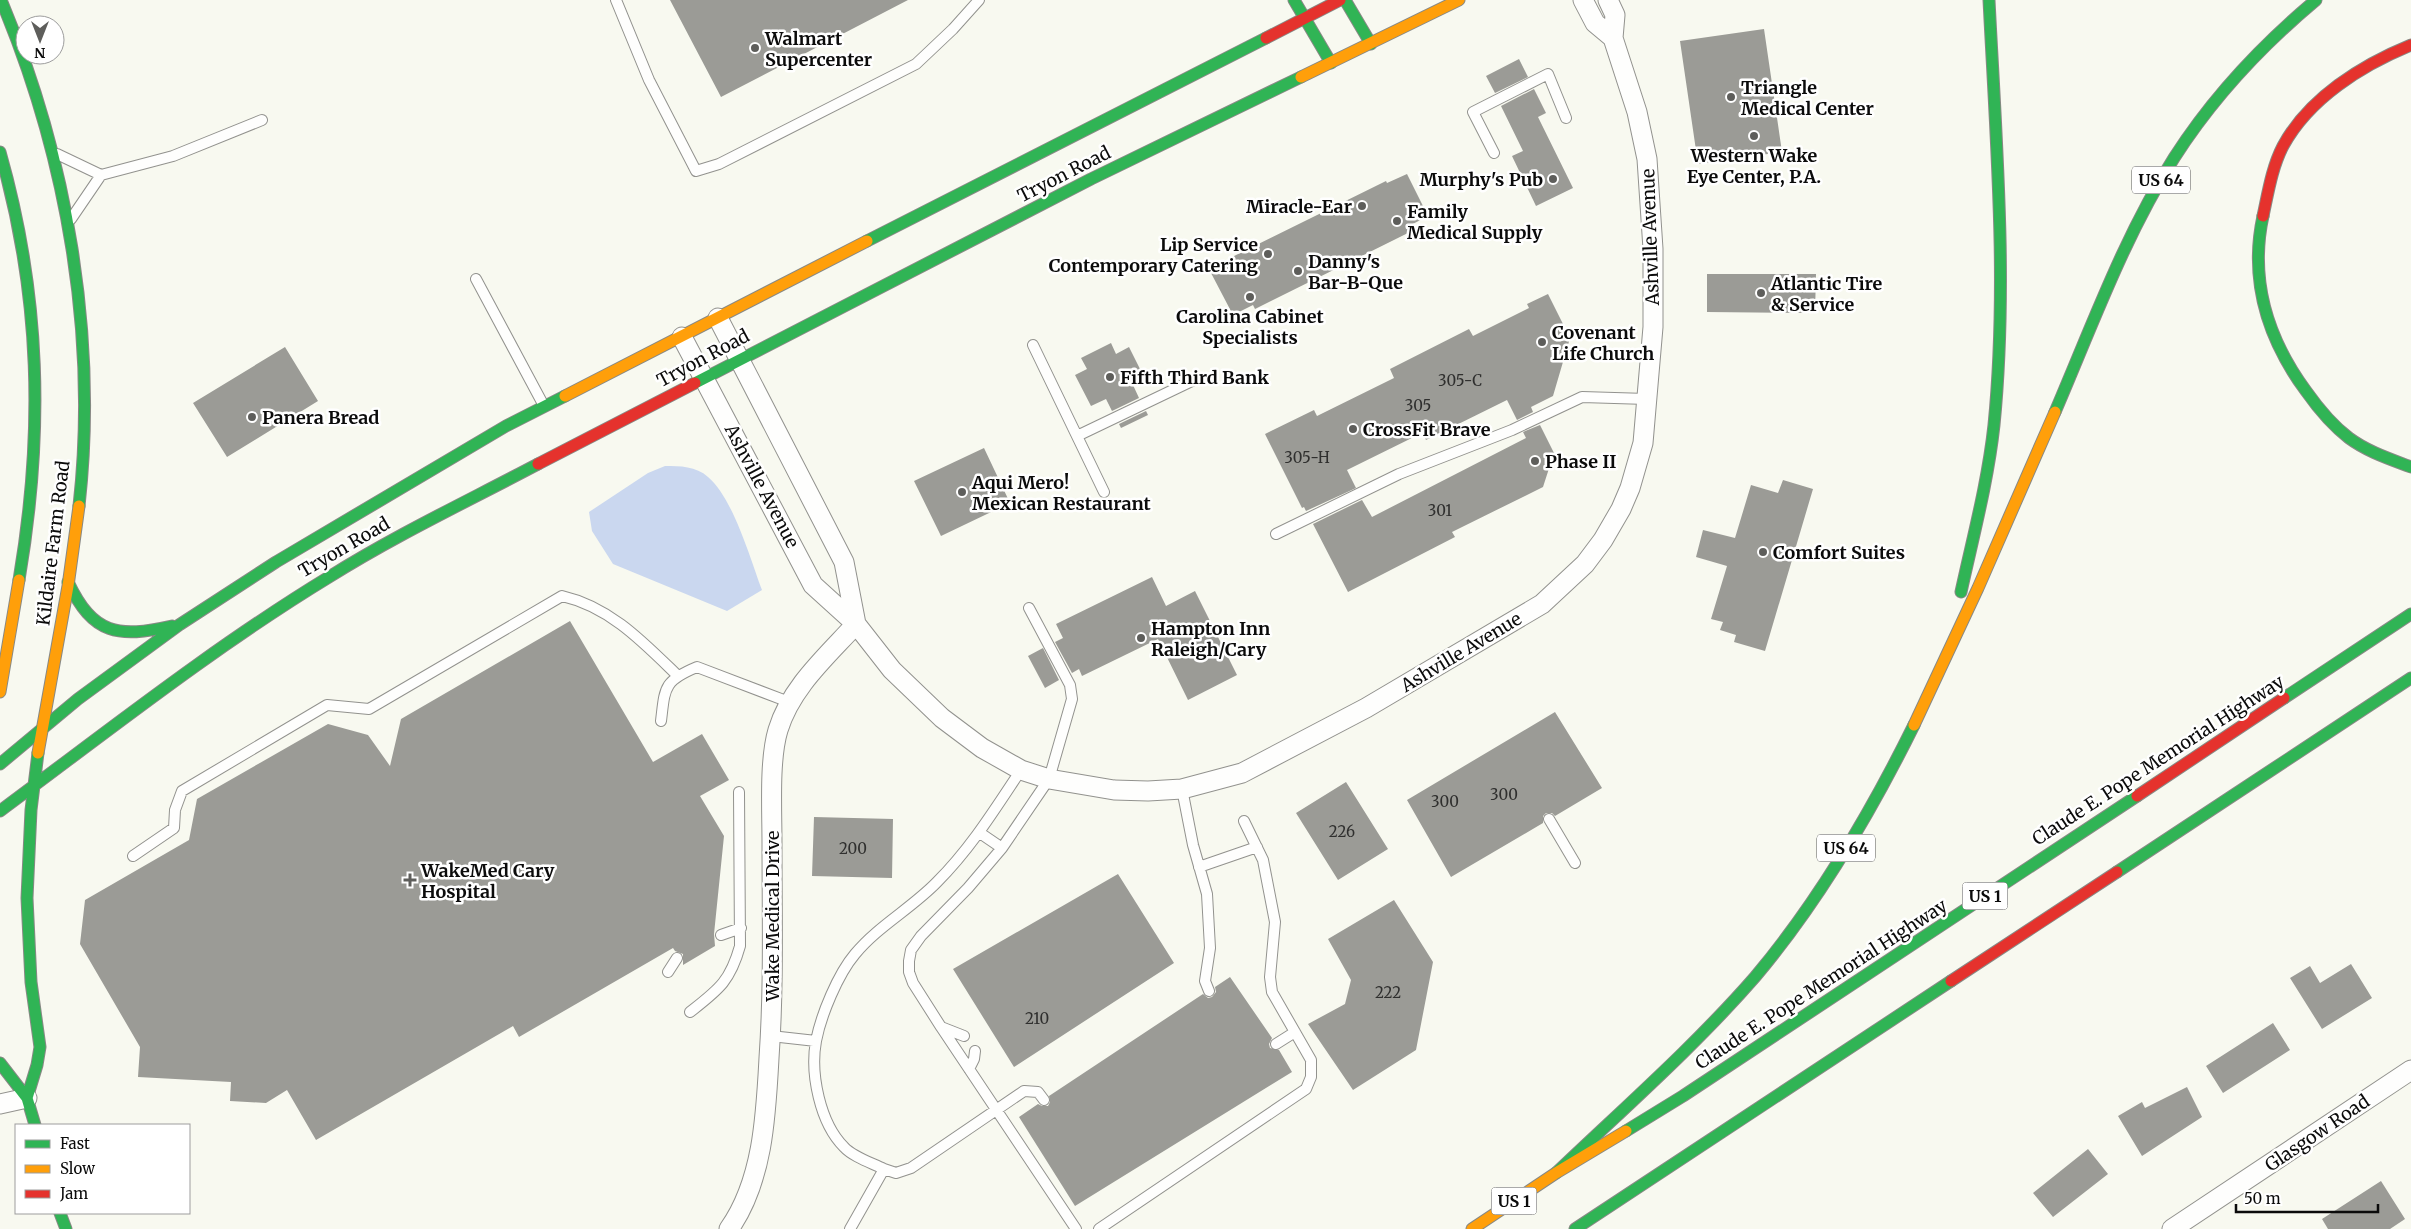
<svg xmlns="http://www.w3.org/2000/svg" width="2411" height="1229" font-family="Merriweather,serif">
  <rect width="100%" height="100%" fill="#f8f9f0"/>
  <path fill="#cad7ef" d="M665,466c15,0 31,0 43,11 25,21 42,81 54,113l-35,21 -114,-47 -21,-33 -3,-19 59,-39z"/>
  <path fill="#9b9b96" d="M670,0h238l-187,97z
    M1764,29l18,123 -84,12 -18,-123z
    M1519,59l9,18 -33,16 -9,-17z
    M1534,89l12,24 -8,4 35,71 -37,18 -24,-50 11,-5 -22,-45z
    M1407,174l21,42 -19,10 3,5 -157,78 -2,-4 -20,10 -22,-42 19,-10 -2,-4 158,-78 1,2z
    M1707,274h109l-1,39 -108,-1z
    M1548,294l22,44 -17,58 -22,11 2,5 -16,8 -10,-20 -81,40 -4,-7 -75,37 9,18 -50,23 -2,-4 -2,1 -37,-74 49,-24 3,6 77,-38 -4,-9 79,-40 4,7 56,-28 -2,-4z
    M1111,343l5,11 13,-7 16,32 -12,6 6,13 -27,13 -6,-12 -15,7 -16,-31 12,-6 -6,-11z
    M285,347l33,54 -91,56 -34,-54z
    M1146,411l2,4 -27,13 -2,-4z
    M1540,425l14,28 -11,34 -91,45 3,5 -107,55 -35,-68 49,-24 10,17 154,-79 -3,-6z
    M984,448l26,55 -69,33 -27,-55z
    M1783,480l30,9 -48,162 -31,-9 2,-7 -16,-5 3,-8 -12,-3 16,-53 -31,-9 7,-27 32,8 16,-53 27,8z
    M1152,577l14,29 29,-15 42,84 -49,25 -30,-61 -76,37 -3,-7 -7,4 -17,-31 8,-4 -7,-14z
    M570,621l83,141 49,-28 27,46 -29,16 24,40 -10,98 1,12 -32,19v-11l-8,-3 -2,-3 -154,89 -6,-11 -197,114 -29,-50 -21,13 -36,-2 1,-19 -93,-5 2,-30 -60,-103 5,-44 104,-60 8,-41 131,-75 40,11 22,31 11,-47z
    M1043,648l16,32 -14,8 -17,-32z
    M1555,712l47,76 -47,28 -3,-3h-6l-3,3v7l-92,54 -44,-77z
    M1346,782l42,67 -50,31 -42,-67z
    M814,817l79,2 -1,59 -80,-2z
    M1118,874l56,89 -160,104 -61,-98z
    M1394,900l39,62 -17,88 -63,40 -45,-66 37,-20 6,-24 -23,-41z
    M2351,964l21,34 -50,31 -32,-51 20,-12 10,17z
    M1230,977l42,61 -3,6 1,4 9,2 13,22 -217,134 -56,-89 19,-13 4,2h6l2,-4 -1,-6 154,-102 5,4 4,-1 4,-5 -1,-5z
    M2273,1023l17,27 -67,43 -17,-27z
    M2187,1087l15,30 -60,39 -24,-40 24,-14 3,6z
    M2088,1149l20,25 -55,43 -20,-24z
    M2381,1181l24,38 -15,10h-62l-6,-10z"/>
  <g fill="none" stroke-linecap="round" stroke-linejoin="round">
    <g stroke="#92928e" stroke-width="12">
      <path id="lane" d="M616,0l33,80 47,91 23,-7 197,-100 37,-35 26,-29
        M1494,153l-21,-41 75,-38 18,44
        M57,154l44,21 72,-19 89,-36
        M71,219l30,-44
        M476,279l68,127
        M1033,345l71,147
        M1077,436l119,-57
        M1276,534l123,-60 113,-44 70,-33 65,2
        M1029,608l41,77 2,14 -23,80 -47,69 -34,40 -47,48 -10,14 -2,11v11l4,11 28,44 135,202
        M661,721c4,-33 2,-40 36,-54l92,35
        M1182,789l11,56 14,49 3,54 -5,33 4,10
        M1549,819l26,44
        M980,833l22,15
        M133,856l41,-28 1,-18 7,-19 145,-86 42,4 193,-113c48,11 81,46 115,79
        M1199,867l58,-20
        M721,935l20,-7
        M668,972l9,-14
        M690,1012c28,-22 40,-30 50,-66l-1,-154
        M941,1027l23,9
        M771,1036l45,5
        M1276,1044l19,-12
        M969,1069l5,-10 1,-8
        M884,1169l12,4 15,-5 113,-77 14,1 6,8
        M850,1229l34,-60c-12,-6 -31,-12 -40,-22 -24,-24 -34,-73 -28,-106 5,-26 22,-67 39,-87 23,-28 57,-46 82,-72 34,-34 58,-73 84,-112
        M1099,1229l207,-140 5,-12v-17l-39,-68 -2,-15 5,-55 -12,-62 -19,-39"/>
    </g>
    <g stroke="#92928e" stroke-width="21">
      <path id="street" d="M1583,0l12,23 18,15
        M718,318l126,244 12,62
        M682,337l131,248 43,39 36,46 50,48 40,30 39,22 28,9 65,11 34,1 34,-2 60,-16 124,-65 176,-104 43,-40 18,-24 18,-31 9,-21 13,-45 10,-116v-78l-6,-90 -10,-47 -24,-74 2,-23 -7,-15
        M0,1104l27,-6
        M729,1229c34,-48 37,-114 40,-171 5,-72 3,-144 3,-215 0,-33 -3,-83 6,-113 13,-43 49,-74 78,-106
        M2172,1229l239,-159"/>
    </g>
    <g stroke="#888985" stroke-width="13">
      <path id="fast" d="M1,0c66,157 97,336 78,506
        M1294,0l37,63
        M1345,0l26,44
        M0,152c41,144 44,281 19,428
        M2263,216c-14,65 4,122 43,175 12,17 26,34 43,47 19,14 41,21 62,29
        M867,241l399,-203
        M695,383l396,-204 210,-102
        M2055,412c37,-86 69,-175 119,-254 39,-61 87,-112 142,-158
        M68,582c25,53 50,56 104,44
        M1961,592c12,-55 27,-111 33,-167 14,-142 2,-284 -5,-425
        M2284,698l127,-84
        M0,764l78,-65 101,-74 97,-63 230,-136 59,-30
        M0,811c108,-80 214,-164 329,-234 67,-42 139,-76 209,-113
        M2117,872l294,-194
        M0,1063l27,35 8,27
        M27,1098l10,-33 3,-18 -9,-65 -4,-84 4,-88 7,-57
        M1626,1131l57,-35 454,-300
        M1556,1173c67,-64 138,-126 199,-196 64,-76 115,-163 159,-252
        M60,1213l6,16
        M1575,1229l376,-248"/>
    </g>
    <g stroke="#888985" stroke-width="13">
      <path id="slow" d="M1301,77l158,-77
        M565,396l302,-155
        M0,692l19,-112
        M1914,725l64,-137 77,-176
        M38,753l30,-167 11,-80
        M1472,1229l84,-56 70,-42"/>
    </g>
    <g stroke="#888985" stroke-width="13">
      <path id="jam" d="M1266,38l74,-38
        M2263,216c5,-23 9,-49 20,-70 26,-48 79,-81 128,-101
        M538,464l157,-81
        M2137,796l147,-98
        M1951,981l166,-109"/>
    </g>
    <use href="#lane" stroke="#fefefd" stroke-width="10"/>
    <use href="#street" stroke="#fefefd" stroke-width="19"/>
    <use href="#fast" stroke="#30b455" stroke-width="11"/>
    <use href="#slow" stroke="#ff9f0a" stroke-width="11"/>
    <use href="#jam" stroke="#e5322d" stroke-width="11"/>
  </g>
  <g fill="#5e5e5b" stroke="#fff" stroke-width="2">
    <circle cx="755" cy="48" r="5"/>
    <circle cx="1731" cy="97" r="5"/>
    <circle cx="1754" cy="136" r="5"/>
    <circle cx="1553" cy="179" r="5"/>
    <circle cx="1362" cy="206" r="5"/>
    <circle cx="1397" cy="221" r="5"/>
    <circle cx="1268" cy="254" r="5"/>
    <circle cx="1298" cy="271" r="5"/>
    <circle cx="1761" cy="293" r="5"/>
    <circle cx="1250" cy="297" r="5"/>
    <circle cx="1542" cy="342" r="5"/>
    <circle cx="1110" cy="377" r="5"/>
    <circle cx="252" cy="417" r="5"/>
    <circle cx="1353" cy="429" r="5"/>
    <circle cx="1535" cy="461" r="5"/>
    <circle cx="962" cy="492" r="5"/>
    <circle cx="1763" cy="552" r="5"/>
    <circle cx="1141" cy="638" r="5"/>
    <path d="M407.5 872.5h5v5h5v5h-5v5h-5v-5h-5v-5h5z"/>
  </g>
  <g text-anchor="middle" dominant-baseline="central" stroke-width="5" stroke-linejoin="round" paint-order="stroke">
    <g font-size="15" fill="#2f2f2e">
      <text x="1460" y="380">305-C</text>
      <text x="1418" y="405">305</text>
      <text x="1307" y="457">305-H</text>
      <text x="1440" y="510">301</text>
      <text x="1504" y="794">300</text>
      <text x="1445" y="801">300</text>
      <text x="1342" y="831">226</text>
      <text x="853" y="848">200</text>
      <text x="1388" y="992">222</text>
      <text x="1037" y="1018">210</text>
    </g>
    <g fill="#fff" stroke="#545454" stroke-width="1">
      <rect x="2132" y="166.5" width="58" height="27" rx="4"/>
      <rect x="1817" y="834.5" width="58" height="27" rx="4"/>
      <rect x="1962.5" y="882.5" width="45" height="27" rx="4"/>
      <rect x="1491.5" y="1187.5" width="45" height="27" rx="4"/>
    </g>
    <g font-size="16" font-weight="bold" fill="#0b0b0b">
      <text x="2161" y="180">US 64</text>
      <text x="1846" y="848">US 64</text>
      <text x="1985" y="896">US 1</text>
      <text x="1514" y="1201">US 1</text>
    </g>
    <g font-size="18" font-weight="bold" fill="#0b0b0b" stroke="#fff" text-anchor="start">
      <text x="765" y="38">Walmart<tspan x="765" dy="21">Supercenter</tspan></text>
      <text x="1741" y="87">Triangle<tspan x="1741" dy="21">Medical Center</tspan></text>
      <text x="1754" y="155" text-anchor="middle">Western Wake<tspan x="1754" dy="21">Eye Center, P.A.</tspan></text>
      <text x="1543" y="179" text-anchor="end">Murphy's Pub</text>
      <text x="1352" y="206" text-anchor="end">Miracle-Ear</text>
      <text x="1407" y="211">Family<tspan x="1407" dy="21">Medical Supply</tspan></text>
      <text x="1258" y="244" text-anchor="end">Lip Service<tspan x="1258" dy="21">Contemporary Catering</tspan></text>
      <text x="1308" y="261">Danny's<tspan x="1308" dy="21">Bar-B-Que</tspan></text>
      <text x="1771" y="283">Atlantic Tire<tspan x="1771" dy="21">&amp; Service</tspan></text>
      <text x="1250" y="316" text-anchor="middle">Carolina Cabinet<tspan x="1250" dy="21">Specialists</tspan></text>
      <text x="1552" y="332">Covenant<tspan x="1552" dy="21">Life Church</tspan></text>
      <text x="1120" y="377">Fifth Third Bank</text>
      <text x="262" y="417">Panera Bread</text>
      <text x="1363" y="429">CrossFit Brave</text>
      <text x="1545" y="461">Phase II</text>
      <text x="972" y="482">Aqui Mero!<tspan x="972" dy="21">Mexican Restaurant</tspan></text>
      <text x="1773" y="552">Comfort Suites</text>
      <text x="1151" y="628">Hampton Inn<tspan x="1151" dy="21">Raleigh/Cary</tspan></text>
      <text x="421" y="870">WakeMed Cary<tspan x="421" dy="21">Hospital</tspan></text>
    </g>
    <g font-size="18" fill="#0b0b0b" stroke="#fff">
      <text transform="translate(1064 174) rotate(-27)">Tryon Road</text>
      <text transform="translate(1650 237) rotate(-92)">Ashville Avenue</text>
      <text transform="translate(703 358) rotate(-28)">Tryon Road</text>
      <text transform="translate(762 486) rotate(62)">Ashville Avenue</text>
      <text transform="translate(53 543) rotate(-83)">Kildaire Farm Road</text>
      <text transform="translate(344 547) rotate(-30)">Tryon Road</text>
      <text transform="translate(1461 652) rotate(-31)">Ashville Avenue</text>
      <text transform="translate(2158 760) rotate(-33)">Claude E. Pope Memorial Highway</text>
      <text transform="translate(772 916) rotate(-90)">Wake Medical Drive</text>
      <text transform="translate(1821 984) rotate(-33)">Claude E. Pope Memorial Highway</text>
      <text transform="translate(2317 1133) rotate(-34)">Glasgow Road</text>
    </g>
  </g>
  <rect x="15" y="1124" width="175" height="90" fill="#ffffff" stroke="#9d9d9d"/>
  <rect x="25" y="1140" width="25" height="8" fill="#30b455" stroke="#9d9d9d"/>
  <text x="60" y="1149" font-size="15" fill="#0b0b0b">Fast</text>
  <rect x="25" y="1165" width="25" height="8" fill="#ff9f0a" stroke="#9d9d9d"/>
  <text x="60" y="1174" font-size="15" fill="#0b0b0b">Slow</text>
  <rect x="25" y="1190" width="25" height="8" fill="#e5322d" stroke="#9d9d9d"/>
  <text x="60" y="1199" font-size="15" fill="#0b0b0b">Jam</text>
  <g transform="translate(40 40) rotate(180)"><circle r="24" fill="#ffffff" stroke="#9d9d9d"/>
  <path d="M0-4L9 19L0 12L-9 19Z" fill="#5e5e5b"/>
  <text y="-8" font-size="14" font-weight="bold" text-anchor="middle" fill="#0b0b0b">N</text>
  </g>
  <path d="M2236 1204v8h142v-8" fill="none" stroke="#0b0b0b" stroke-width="2.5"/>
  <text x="2244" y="1204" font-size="15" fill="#0b0b0b" stroke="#ffffff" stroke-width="4" paint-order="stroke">50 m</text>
</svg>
